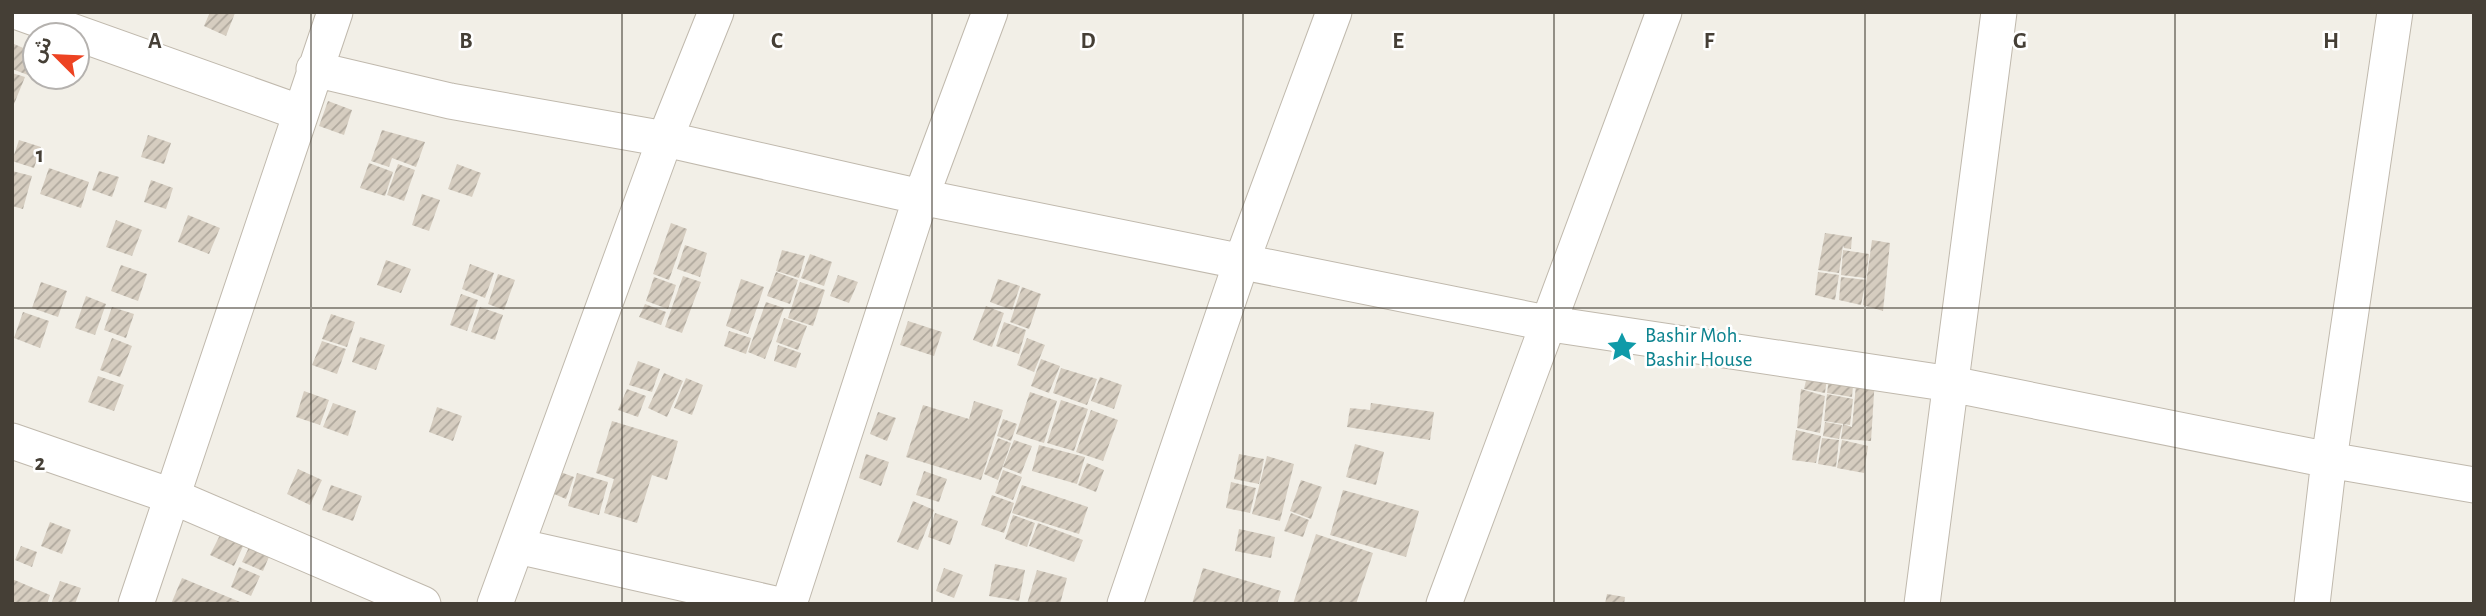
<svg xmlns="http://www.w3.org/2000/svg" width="2486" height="616" font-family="'Alegreya Sans','Noto Sans Arabic',sans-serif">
  <defs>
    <pattern id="building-hatch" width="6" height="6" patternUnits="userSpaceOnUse" patternTransform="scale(1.75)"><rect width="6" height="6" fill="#d6cdc0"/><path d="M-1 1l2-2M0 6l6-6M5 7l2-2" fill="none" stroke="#afa89d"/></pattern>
  </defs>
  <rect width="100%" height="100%" fill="#f2efe7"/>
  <path fill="url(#building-hatch)" d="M210,12l25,1 -9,23 -22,-10z
    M14,44l21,9 -7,22 -16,-6z
    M12,73l13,4 -13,32z
    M328,101l24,9 -8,25 -25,-9z
    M382,130l43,12 -9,25 -24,-9 -3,9 -18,-6z
    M148,135l23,8 -7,21 -23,-7z
    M19,140l22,7 -7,21 -22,-7z
    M369,163l24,9 -8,24 -25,-8z
    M398,164l17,6 -11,31 -17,-6z
    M457,164l24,9 -9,24 -24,-8z
    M49,168l40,14 -8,26 -41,-14z
    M12,171l20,5 -9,33 -11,-3z
    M99,171l20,6 -7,20 -20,-7z
    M151,180l22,8 -7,21 -22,-7z
    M422,194l18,6 -11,31 -17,-6z
    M188,215l32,13 -11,26 -31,-12z
    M116,220l26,10 -10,26 -26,-9z
    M671,223l16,6 -18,51 -16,-6z
    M1825,233l27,4 -1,12 -7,-1 -1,-3 -4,28 -21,-3z
    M1872,240l18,3 -7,68 -20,-6z
    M685,245l22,8 -7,24 -23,-8z
    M782,250l23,6 -6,22 -23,-7z
    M1843,250l26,4 -3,24 -25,-3z
    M810,254l22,8 -8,24 -23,-8z
    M386,260l25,9 -10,24 -24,-8z
    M470,264l24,9 -9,25 -23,-9z
    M121,265l26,9 -9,27 -27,-10z
    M776,272l22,8 -8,24 -23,-8z
    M1818,272l21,3 -4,25 -20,-5z
    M498,274l17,6 -11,30 -16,-6z
    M838,275l20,7 -9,21 -19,-7z
    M683,276l18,6 -19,51 -17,-6z
    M654,277l22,8 -8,24 -22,-8z
    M1841,277l25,3 -5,25 -22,-5z
    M741,279l23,8 -16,47 -22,-8z
    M998,279l22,7 -8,24 -22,-8z
    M41,282l26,9 -9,26 -26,-9z
    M800,282l25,8 -12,36 -25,-8z
    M1022,287l19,7 -12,35 -19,-7z
    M461,294l17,6 -11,31 -17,-6z
    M86,296l20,8 -11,31 -20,-7z
    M766,302l18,6 -19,51 -17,-7z
    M645,304l21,8 -5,13 -22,-8z
    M986,306l18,7 -12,34 -19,-7z
    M112,307l22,7 -8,24 -22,-8z
    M480,307l23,8 -8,25 -24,-8z
    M23,312l26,9 -9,27 -26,-10z
    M331,314l24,8 -8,25 -25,-8z
    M784,318l23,8 -9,24 -22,-8z
    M908,321l34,11 -8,24 -34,-11z
    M1004,322l22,8 -7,24 -23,-8z
    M729,331l22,7 -5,16 -22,-8z
    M360,337l25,8 -9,25 -24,-8z
    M112,338l20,8 -12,31 -20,-7z
    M1027,338l18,7 -11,27 -17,-7z
    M322,341l24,8 -9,25 -25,-9z
    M778,345l23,8 -5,15 -22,-7z
    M1041,359l19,7 -11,27 -18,-7z
    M638,361l22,8 -8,23 -23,-7z
    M1061,368l36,11 -10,26 -34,-12z
    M1809,368l19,2 -3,23 -21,-4z
    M1830,371l24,4 -2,22 -25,-4z
    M664,373l19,8 -16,36 -19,-9z
    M1857,374l18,4 -4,63 -30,-2 2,-15 9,3z
    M98,376l26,9 -10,26 -26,-9z
    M1100,377l22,8 -8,24 -23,-8z
    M686,378l17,7 -11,30 -18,-7z
    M627,389l19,7 -8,21 -20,-7z
    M1801,389l24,7 -5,37 -23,-5z
    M304,391l25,9 -9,25 -24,-8z
    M1030,392l27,9 -13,42 -28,-9z
    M1827,394l26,5 -3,26 -26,-4z
    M1061,400l27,9 -14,42 -27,-8z
    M974,401l29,9 -22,70 -75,-23 17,-52 46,14z
    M333,403l23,8 -8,25 -25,-9z
    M1371,403l63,9 -4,28 -83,-13 3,-19 20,2z
    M437,407l25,9 -9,25 -24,-9z
    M1091,410l27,10 -15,41 -27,-9z
    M878,412l18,6 -9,23 -17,-7z
    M1003,419l14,5 -6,17 -14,-5z
    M612,421l66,20 -11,39 -15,-5 -15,48 -33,-10 10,-34 -18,-6z
    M1825,422l17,3 -3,14 -16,-3z
    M1796,430l25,6 -5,27 -24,-3z
    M998,438l13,5 -13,37 -14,-6z
    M1822,438l17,2 -3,27 -18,-3z
    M1014,440l18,6 -11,28 -18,-7z
    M1842,440l26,6 -4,27 -27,-5z
    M1355,444l29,8 -8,33 -30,-8z
    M1039,445l46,12 -8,27 -45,-13z
    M866,454l23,8 -8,24 -22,-8z
    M1239,454l25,5 -5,25 -25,-5z
    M1267,456l27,8 -14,57 -28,-7z
    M1087,463l17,7 -8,22 -18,-7z
    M298,469l24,11 -12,25 -23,-11z
    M555,470l19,7 -8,22 -19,-8z
    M1003,470l19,7 -9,23 -18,-7z
    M924,471l23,8 -8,23 -23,-7z
    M577,473l31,9 -9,33 -31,-9z
    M1301,480l21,7 -11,32 -21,-8z
    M1231,482l25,6 -6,25 -24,-5z
    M331,485l31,11 -9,25 -31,-11z
    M1022,485l66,22 -9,27 -67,-21z
    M1343,490l76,21 -13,46 -76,-22z
    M992,495l22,8 -10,30 -23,-8z
    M913,501l21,9 -16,40 -21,-8z
    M935,513l23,8 -8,24 -22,-8z
    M1291,513l18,7 -6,17 -19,-6z
    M1013,515l22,8 -8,24 -22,-8z
    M50,522l21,8 -9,24 -21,-8z
    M1038,523l45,17 -9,22 -45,-16z
    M1239,529l36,8 -4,21 -36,-7z
    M222,531l23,11 -11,24 -24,-11z
    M1316,534l57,19 -17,51h-63z
    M251,543l20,9 -8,19 -21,-9z
    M21,546l16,6 -5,15 -17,-7z
    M995,564l30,6 -6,31 -30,-5z
    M239,567l21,9 -9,20 -20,-9z
    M944,568l19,7 -9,23 -18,-7z
    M1203,568l78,23 -4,13h-85z
    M1037,570l30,8 -7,26h-33z
    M182,578l63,26h-74z
    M12,579l38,16 -3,9h-35z
    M60,581l21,7 -6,16h-24z
    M1607,594l18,3 -1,7h-19z"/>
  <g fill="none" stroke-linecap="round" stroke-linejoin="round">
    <g stroke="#c0b9ad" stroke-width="37">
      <path id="street" d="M18,12l283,101
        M314,69l136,32 215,38 256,58 630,127 400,60 378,76 145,25
        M12,441l162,56 249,107
        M517,546l258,58
        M136,604l199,-592
        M495,604l170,-465 51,-127
        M789,604l132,-407 69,-185
        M1125,604l116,-341 93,-251
        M1444,604l220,-592
        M1922,604l77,-592
        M2312,604l17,-144 66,-448"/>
    </g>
    <use href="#street" stroke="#fff" stroke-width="35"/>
  </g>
  <path fill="none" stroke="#453f36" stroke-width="2" stroke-opacity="0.55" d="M311,12v592M622,12v592M932,12v592M1243,12v592M1554,12v592M1865,12v592M2175,12v592M12,308h2462"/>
  <defs>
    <g id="sight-bare" transform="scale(2.415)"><path d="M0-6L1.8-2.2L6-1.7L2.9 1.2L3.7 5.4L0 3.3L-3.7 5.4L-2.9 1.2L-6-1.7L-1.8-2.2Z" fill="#0f9aa8" stroke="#fff" stroke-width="2.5" paint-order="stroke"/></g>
  </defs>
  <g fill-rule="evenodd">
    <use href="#sight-bare" x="1622" y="347"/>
  </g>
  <g text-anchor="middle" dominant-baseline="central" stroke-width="5" stroke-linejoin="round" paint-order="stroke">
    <g font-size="21" fill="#0d838f" stroke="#fff" text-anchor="start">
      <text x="1645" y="335">Bashir Moh.<tspan x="1645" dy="24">Bashir House</tspan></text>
    </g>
  </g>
  <g font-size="23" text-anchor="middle" font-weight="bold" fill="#453f36" stroke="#fff" stroke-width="5" stroke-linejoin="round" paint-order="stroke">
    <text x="155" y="48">A</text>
    <text x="466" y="48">B</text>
    <text x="777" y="48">C</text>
    <text x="1088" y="48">D</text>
    <text x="1398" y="48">E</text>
    <text x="1709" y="48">F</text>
    <text x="2020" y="48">G</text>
    <text x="2331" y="48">H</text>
    <text x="40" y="162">1</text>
    <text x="40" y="470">2</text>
  </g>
  <rect width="2486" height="616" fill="none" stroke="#453f36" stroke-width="28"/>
  <g transform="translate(56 56) rotate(294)"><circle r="33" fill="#ffffff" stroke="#b5b2af" stroke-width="2"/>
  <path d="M0-5L12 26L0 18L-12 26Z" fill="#ed4322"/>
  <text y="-10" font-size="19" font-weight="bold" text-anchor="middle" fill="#453f36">ش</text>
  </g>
</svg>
